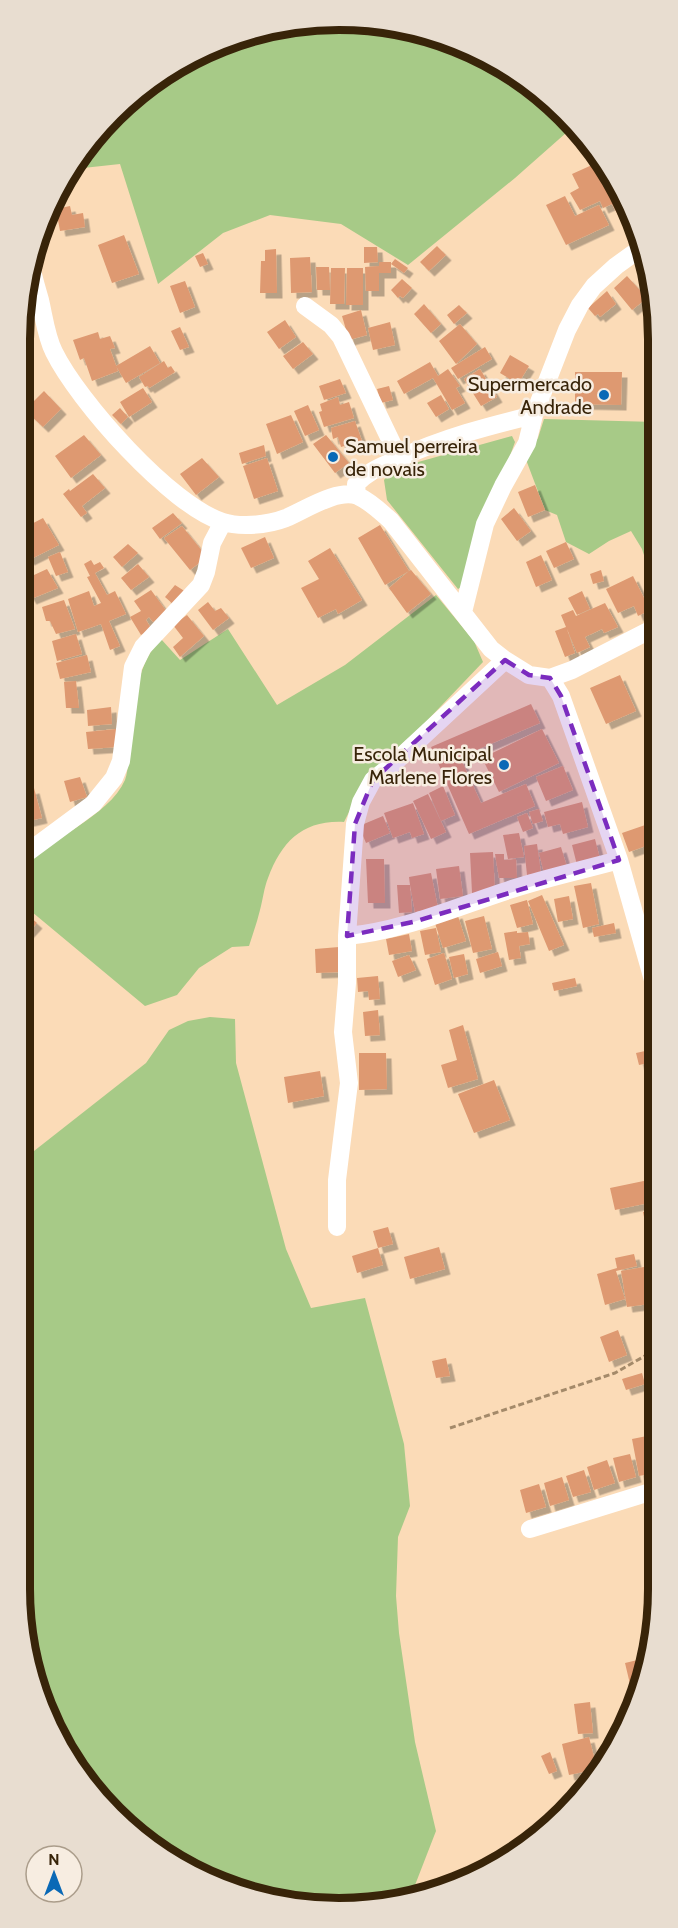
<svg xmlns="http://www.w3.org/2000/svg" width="678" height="1928" font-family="Cabin,sans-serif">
  <defs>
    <filter id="shadow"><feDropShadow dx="5.5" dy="5.5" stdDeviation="0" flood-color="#0004"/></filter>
  </defs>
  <rect width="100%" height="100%" fill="#fbdbb7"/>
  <path fill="#a7ca87" d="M297,22l124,8 78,32 76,63 -60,53 -107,87 -67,-41 -71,-9 -47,18 -65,51 -38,-120 -46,5 11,-24 94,-83z
    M544,419l112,3v170l-14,-43 -11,-18 -22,10 -20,13 -23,-12 -9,-27 -12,-5 -20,-53 13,-19z
    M512,436l3,6 -52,144 -5,3 -71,-89 -3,-20 9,-11z
    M436,595l38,46 9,21 -61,64 -37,33 -22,25 -19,38c-41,-2 -62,19 -76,56 -4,10 -5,21 -8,32 -3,12 -7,24 -11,36l-17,1 -33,21 -22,27 -32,11 -125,-104v-33c27,-30 89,-52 105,-89 3,-8 3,-19 4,-27 6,-38 3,-85 32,-114l19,21 48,-31 49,76 68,-40z
    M210,1017l25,2 1,44 50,186 25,59 54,-10 39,146 6,62 -12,31 -2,59 3,37 16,109 21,89 -26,67 -112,8 -101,-31 -98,-75 -55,-89 -24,-122v-427l126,-99 23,-33 19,-9z"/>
  <path fill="#de9971" filter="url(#shadow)" d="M592,165l7,13 10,-5 4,9h2l11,16 4,15 -10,6 -8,-15 -9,4 -3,-7 -20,9 -10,-17 9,-5 -7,-14z
    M565,196l10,20 24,-11 10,20 -43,20 -20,-40z
    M70,206l2,9 11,-2 2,14 -25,4 -4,-22z
    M124,235l15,39 -27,9 -14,-38z
    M437,246l9,9 -17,16 -9,-9z
    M364,247h13l1,15 -14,1z
    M276,249l1,44h-17l1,-32h4v-11z
    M203,253l5,11 -8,3 -5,-11z
    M310,257l2,35 -21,1 -1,-35z
    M395,259l13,9 -4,5 -13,-9z
    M379,262h12v11h-12v18h-13l-1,-24 14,-1z
    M316,267h13l1,23h-13z
    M331,268h14l-1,36h-14z
    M347,268h16v37h-17z
    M627,276l20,22 -15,12 -18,-22z
    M402,279l10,9 -9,10 -3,-2 -2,2 -7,-8z
    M185,281l10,26 -15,6 -10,-27z
    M607,291l9,13 -16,13 -2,-3 -3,2 -7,-8z
    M424,304l17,20 -10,9 -17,-19z
    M459,305l8,8 -13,11 -7,-9z
    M361,310l6,25 -18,5 -7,-24z
    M285,320l11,17 -17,12 -12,-17z
    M390,322l5,23 -22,5 -5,-22z
    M460,324l17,20 -21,20 -17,-23z
    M180,327l9,20 -9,3 -9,-19z
    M98,332l2,7 10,-3 5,12 -5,1 8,22 -26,10 -8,-23 -4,2 -7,-20z
    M303,342l10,12 -20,15 -10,-13z
    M150,346l10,17 -34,20 -10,-17z
    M485,347l7,12 -34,20 -7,-11z
    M510,355l19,11 -11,18 -18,-11z
    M164,361l4,7 3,-2 4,6 -26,16 -1,-2 -3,1 -6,-10z
    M430,362l8,14 10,-7 12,17 -4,2 9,15 -13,7 -19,-32 -29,16 -7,-13z
    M480,369l17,28 -16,9 -17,-27z
    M575,372h47l-1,33 -46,-1z
    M340,379l6,14 -22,7 -5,-14z
    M389,386l4,14 -12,3 -4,-14z
    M143,388l9,14 -23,15 -9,-15z
    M44,391l17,18 -18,18 -18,-17z
    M441,395l8,14 -13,8 -9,-14z
    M338,397l2,8 9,-3 5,16 -30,9 -5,-15 3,-1 -2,-7z
    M308,405l11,25 -14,6 -11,-25z
    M120,408l8,9 -7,7 -9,-9z
    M291,415l12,27 -26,12 -11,-30z
    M355,421l7,20 -21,6 -3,-10 -5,2 -2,-11z
    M84,435l17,20 -30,23 -16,-22z
    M326,435l23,28 -14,10 -22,-29z
    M264,445l2,11 -24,8 -3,-11z
    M202,458l17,19 -23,18 -16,-21z
    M267,458l11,33 -24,8 -11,-33z
    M93,474l12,14 -23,18 5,7 -6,4 -18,-23 6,-5 1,2z
    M535,485l10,25 -17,7 -10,-25z
    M514,508l17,23 -14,10 -16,-22z
    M173,513l9,10 -22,16 -8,-11z
    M43,518l16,27 -30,15 -9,-17v-13z
    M380,525l29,46 2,-1 20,24 -24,19 -18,-25 20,-17 -24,14 -27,-47z
    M182,526l25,31 -17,13 -26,-32z
    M265,537l9,21 -23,10 -10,-20z
    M566,542l8,17 -20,9 -8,-17z
    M128,544l10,9 -16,14 -9,-10z
    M330,548l32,52 -24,14 -2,-5 -18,9 -17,-30 18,-9 -11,-18z
    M60,552l8,20 -12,4 -8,-19z
    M541,555l11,25 -16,7 -10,-25z
    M91,560l3,5 6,-3 4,6 -9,5 12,22 8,-4 11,23 -17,7 11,25 -10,4 -9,-26 -23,8 -10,-33 21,-8 5,15 7,-3 -14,-26 3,-1 -6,-12z
    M138,564l11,13 -18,13 -10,-12z
    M47,569l11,19 -27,11 -10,-18z
    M601,570l3,11 -11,3 -3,-10z
    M633,576l17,34 -12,6 -4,-10 -16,7 -12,-24z
    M175,585l11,7 -11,14 -10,-9z
    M151,590l16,22 -14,10 -4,-5 -3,3 5,8 -10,7 -11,-18 11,-6 -7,-10z
    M582,591l8,18 -13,6 -9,-17z
    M64,600l11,29 -19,5 -6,-13h-4l-4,-14z
    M208,602l7,9 6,-3 8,10 -16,12 -15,-20z
    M605,603l13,24 -14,6 -2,-4 -17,8 5,10 -13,6 -10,-24 8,24 -10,4 -10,-26 11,-4 -5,-12 12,-5 3,6z
    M187,615l17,21 -24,21 -7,-10 10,-9 -10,-13z
    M76,634l6,20 -25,7 -5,-20z
    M87,655l4,17 -31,7 -4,-16z
    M620,675l16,36 -30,13 -16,-36z
    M76,681l3,27h-13l-2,-26z
    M531,704l9,19 -80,34 21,46 45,-19 9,22 -66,28 -38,-87z
    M111,707l1,17 -24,2 -1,-16z
    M116,729l2,18 -30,2 -2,-17z
    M542,729l17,34 -60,29 -17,-34z
    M657,741v17l-4,2 -5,-17z
    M563,766l10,24 -27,11 -10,-24z
    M80,777l7,20 -17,5 -6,-21z
    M443,786l12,29 -14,6 -12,-28z
    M34,788l8,30 -22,5v-21l4,-2 -2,-9z
    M428,794l18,38 -15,7 -18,-38z
    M582,802l6,25 -25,7 -3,-10 -12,3 -4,-15z
    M413,803l11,31 -12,4 -2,-6 -17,6 -9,-25z
    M539,809l4,12 -10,3 -4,-12z
    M527,813l6,15 -10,4 -6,-15z
    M383,816l7,17 -24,10 -7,-17z
    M651,823l6,19 -28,10 -7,-19z
    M519,833l5,24 -16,2 -5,-24z
    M595,839l5,20 -23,6 -5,-20z
    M537,844l4,29 -14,2 -3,-29z
    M561,847l6,20 -23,6 -5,-20z
    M493,852l2,40 -23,1 -2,-40z
    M495,854h9v6l12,-1 1,19h-18z
    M366,859h18l1,44h-17z
    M459,866l4,30 -23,3 -4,-30z
    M431,873l7,35 -23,4 -5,-27 2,27 -13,1 -2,-28h13l-1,-8z
    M591,883l8,41 -16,4 -9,-42z
    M542,895l22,50 -15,6 -21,-50z
    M569,896l4,23 -15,3 -4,-23z
    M527,900l6,24 -16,4 -7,-23z
    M21,909l16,14 -11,12 -6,-6v-18z
    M457,913l9,28 -23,7 -9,-28z
    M484,916l8,33 -19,4 -8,-32z
    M614,923l2,10 -22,4 -2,-9z
    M436,928l5,24 -16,3 -5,-24z
    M517,931v2l11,-1 2,12 -11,2 2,12 -12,2 -5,-27z
    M409,934l3,17 -23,4 -3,-16z
    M339,947l1,25 -24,1 -1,-24z
    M498,952l4,14 -22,7 -4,-14z
    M444,953l8,26 -17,6 -8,-26z
    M464,954l4,20 -14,4 -5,-21z
    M409,955l7,15 -18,7 -6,-16z
    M378,976l2,23 -11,1 -1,-9 -10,1 -1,-14z
    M575,978l2,8 -23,5 -2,-8z
    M378,1010l2,25 -15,1 -2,-24z
    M463,1025l15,54 -30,9 -7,-23 16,-5 -8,-30z
    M645,1051l3,12 -9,2 -3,-12z
    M359,1053h27l1,36 -28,1z
    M320,1071l4,25 -36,7 -4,-26z
    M494,1080l16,40 -36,13 -16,-39z
    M658,1178v23l-43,9 -5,-22z
    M658,1209v25l-10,3 -5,-25z
    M388,1227l5,17 -15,4 5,17 -26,8 -5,-17 26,-8 -5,-17z
    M439,1247l6,22 -35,10 -6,-22z
    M634,1254l3,12 -21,5 9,28 -20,6 -8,-31 20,-6 -2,-10z
    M644,1267l5,37 -22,3 -6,-36z
    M656,1323l2,20 -7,2 -4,-20z
    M618,1330l9,25 -18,7 -9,-25z
    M446,1358l4,18 -14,2 -4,-17z
    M642,1373l3,11 -19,6 -4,-11z
    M652,1435l6,28v9l-19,4 -7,-37z
    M630,1454l6,23 -17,5 -6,-24z
    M607,1460l8,23 -21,7 -7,-23z
    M584,1470l7,22 -18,5 -7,-21z
    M562,1477l7,23 -19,6 -6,-23z
    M539,1484l7,23 -20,6 -6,-23z
    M650,1657l-2,14 -14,30 -9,-38z
    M590,1702l3,31 -15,1 -4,-30z
    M589,1737l8,32 -28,6 -7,-31z
    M550,1752l7,19 -8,3 -8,-18z
    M600,1771l-7,7 -10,11 -3,-14z"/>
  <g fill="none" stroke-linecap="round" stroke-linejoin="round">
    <path stroke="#a48a6a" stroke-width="3" stroke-dasharray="6 3" stroke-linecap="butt" d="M20,354l14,-7
      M450,1428l165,-55 35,-20 8,-2"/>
    <path stroke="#fff" stroke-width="18" d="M30,260c2,13 6,26 10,40 4,17 6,36 14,52 24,49 117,154 169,170 6,2 16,3 23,3 13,0 27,-2 40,-7 19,-8 52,-30 72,-22 13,6 23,16 33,25l100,128 14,11 24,15 21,3 22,-8 84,-43
      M305,306l26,19 10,12 58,121
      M357,495l-1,-11c13,-14 27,-18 44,-26 43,-20 88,-32 134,-43
      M463,612l22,-88 18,-38 24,-43 7,-28 33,-85 13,-25 14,-19 22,-20 25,-18
      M505,660l-113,105 -19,15 -12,22 -6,22 -8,112c55,-5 109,-29 162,-46 36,-12 74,-20 110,-30
      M550,678l11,18 58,164 38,134
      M20,858l73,-54 21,-26 7,-17 12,-94 10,-20 58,-62 5,-13 6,-29 11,-21
      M337,1227v-47l12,-97 -6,-51 4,-49v-47
      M530,1529l120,-37 8,3"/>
  </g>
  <path fill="#7b2cbf" fill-opacity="0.2" stroke="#7b2cbf" stroke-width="4.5" stroke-dasharray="12 8" stroke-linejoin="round" d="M505,660l24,15 21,3 11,18 58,164 -206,62 -66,14 8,-112 18,-44z"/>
  <g fill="#0a69b6" stroke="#f7ede1" stroke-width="2">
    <circle cx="604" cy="395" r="6"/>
    <circle cx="333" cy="457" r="6"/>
    <circle cx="504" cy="765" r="6"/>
  </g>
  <g text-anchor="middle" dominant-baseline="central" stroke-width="5" stroke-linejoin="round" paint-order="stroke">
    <g font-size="20" fill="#382409" stroke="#f7ede1" text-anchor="end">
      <text x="592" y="384">Supermercado<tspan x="592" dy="23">Andrade</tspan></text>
      <text x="345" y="446" text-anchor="start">Samuel perreira<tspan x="345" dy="23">de novais</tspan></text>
      <text x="492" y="754">Escola Municipal<tspan x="492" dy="23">Marlene Flores</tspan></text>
    </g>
  </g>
  <path d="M0 0H678V1928H0ZM339 30H339A309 309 0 0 1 648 339V1589A309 309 0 0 1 339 1898H339A309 309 0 0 1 30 1589V339A309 309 0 0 1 339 30Z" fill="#e8ddd0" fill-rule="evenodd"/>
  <path fill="none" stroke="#382409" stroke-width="8" d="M339 30H339A309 309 0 0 1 648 339V1589A309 309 0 0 1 339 1898H339A309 309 0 0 1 30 1589V339A309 309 0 0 1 339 30Z"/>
  <g transform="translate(54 1874)"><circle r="28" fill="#f7ede1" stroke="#ab9d8b" stroke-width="1.5"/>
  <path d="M0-4.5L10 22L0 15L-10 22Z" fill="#0a69b6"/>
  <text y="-9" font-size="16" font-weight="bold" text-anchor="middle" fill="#382409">N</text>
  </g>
</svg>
